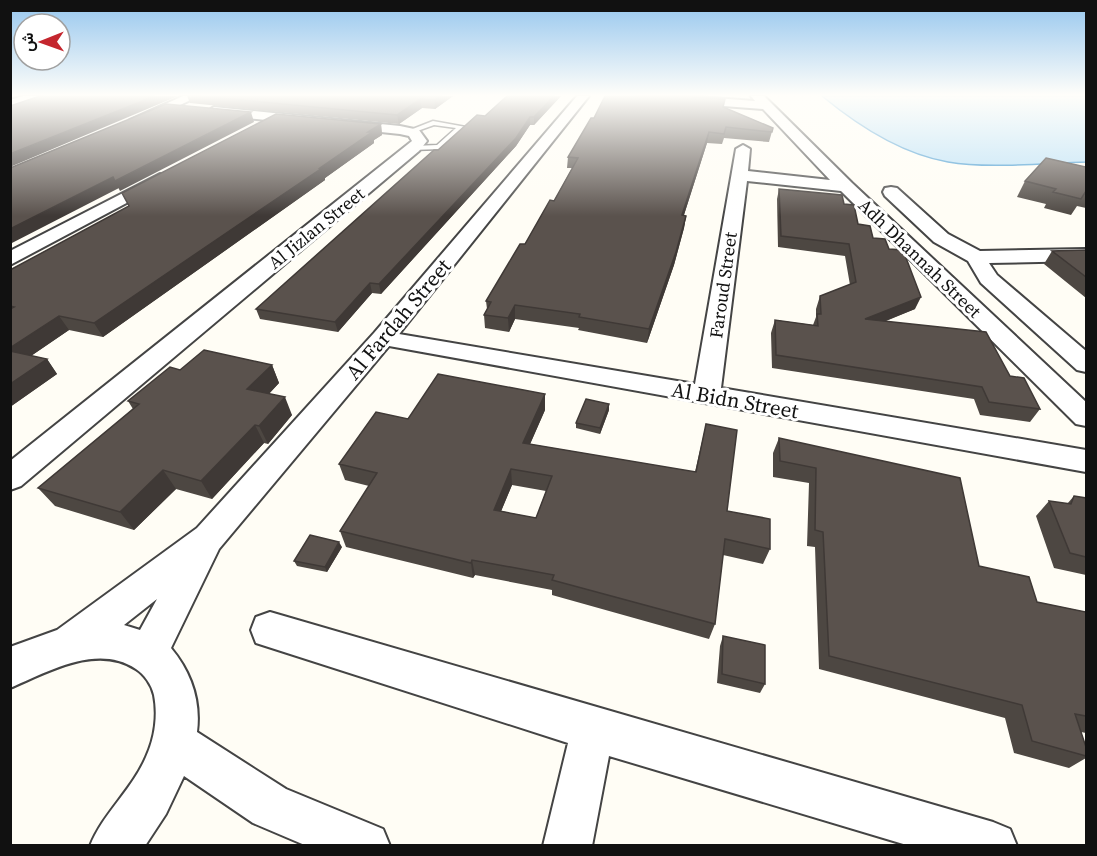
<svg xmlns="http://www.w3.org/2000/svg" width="1097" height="856" font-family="'Source Serif 4',Vazirmatn,serif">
  <rect width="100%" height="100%" fill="#fffdf5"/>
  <path fill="#b9e0f7" stroke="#3f96cf" stroke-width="1.5" d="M822,96h264v66c-41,1 -99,7 -138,0 -46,-8 -91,-37 -126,-66z"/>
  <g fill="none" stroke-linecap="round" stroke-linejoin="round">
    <g stroke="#444" stroke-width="3">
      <path id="service" d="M433,121l33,6 -24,22 -31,1 -1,-2 4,-2 23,-1 19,-17 -22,-3 -25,9 -4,-2z"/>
    </g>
    <g stroke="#444" stroke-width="4">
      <path id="minor" d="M23,96h18l-31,12v-8z
        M183,96h16l-57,27 -5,1 -7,-4z
        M577,96h12l-190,238 296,50 41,-235 7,-4 7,4 -2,22 82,9 -67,-71 -119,-9 -6,-4h50l67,5 -4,-5h13l88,87 234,219v24l-10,-2 -235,-233 -94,-10 -26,207 365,62v22l-697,-126 -170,203 -48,99c20,24 30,53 26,84l89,57 97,40 7,17h-83l-54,-23 -69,-47 -18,38 -21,32h-55c13,-33 42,-56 56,-89 9,-19 12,-42 8,-62 -2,-10 -10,-21 -18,-26 -39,-26 -88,3 -126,19v-41l47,-17 140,-102 177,-195zM157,599l-17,31 -16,-5z
        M214,107l186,19 19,4 8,11 -8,10 -398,335 -11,4v-29l402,-320 -3,-5 -9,-2 -191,-20 -1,-3z
        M160,174l8,5 -2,3 -156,83v-14z
        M891,187l6,1 51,46 32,17 106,-2v12l-97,2 8,12 89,76v21l-9,-2 -96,-87 -13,-22 -34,-19 -49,-46 -2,-4 2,-4z
        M270,612l723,210 17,7 7,17h-107l-301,-90 -17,90h-49l25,-103 -312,-100 -5,-13 5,-13z"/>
    </g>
    <use href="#service" fill="#fff" fill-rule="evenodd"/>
    <use href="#minor" fill="#fff" fill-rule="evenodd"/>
  </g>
  <path fill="#4d4742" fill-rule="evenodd" d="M187,96h266l-18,13 -13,-1 -23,16 -209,-21z
    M561,96l-27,29h-4l-14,21 -135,148 -9,-1 -34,39 -78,-13 -4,-10 182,-159 47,-34z
    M723,107l50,21 -4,14 -45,-4 -2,6 -15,-1 -23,72 2,1 -2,12 -10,37 -27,78 -69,-13 1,-2 -64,-9 -6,13 -24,-4 -1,-13 3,-6 -1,-8 68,-100 18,-33h-5l1,-11z
    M381,124l1,11 -8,5v3l-49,35v2l-222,157 -34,-7 -38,26 16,3 10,15 -47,33v-137l119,-64 -7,-13z
    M1086,167v41l-9,-2 -6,9 -27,-7 2,-4 -29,-7 8,-16z
    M779,189l65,15 14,20 15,14 16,11 26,60 -29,12 124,55 30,33 -10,13 -50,-7 -6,-16 -202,-31 -1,-35 4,-13 38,5 3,-8v-8l4,-13 30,-11 -5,-29 -67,-9 -1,-48z
    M1086,250v48l-42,-34 8,-13z
    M272,365l7,18 -10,11 23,21 -24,29 -4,-1 -52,56 -36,-10 -42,41 -79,-24 -17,-18 95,-79 -5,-8z
    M545,410l-15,34 165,28 11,-48 21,87 43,38 -7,15 -40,-9 -8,69 -6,15 -157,-44v-5l-77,-15 -2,3 -127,-31 -6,-16 29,-45 -24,-6 -6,-16zM512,485l34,6 -10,27 -35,-7z
    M609,410l-9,24 -24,-6v-5z
    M779,438l200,128 58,36 49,10v121l-5,-1 5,15v11l-17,10 -55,-15 -9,-35 -186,-49 -4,-122 -8,-1 2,-63 -36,-6v-24z
    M1074,496l12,2v77l-32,-7 -18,-52 13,-15 18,3z
    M342,547l-15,25 -30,-6 -3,-5z
    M723,636l42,48 -5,9 -43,-10 3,-37z"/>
  <path fill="#3f3936" d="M155,96h23l-168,71v-13z
    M440,96h13l-18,13 -1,-9z
    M554,96h7l-27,29v-8z
    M420,99l2,9 -23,16 -2,-9z
    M251,112l3,10 -134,69 -5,-10z
    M530,117v8l-14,21 -135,148 -2,-10z
    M381,124l1,11 -8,5v3l-49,35v2l-222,157 -9,-14 226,-155z
    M709,132l-2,11 -27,84 2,-12z
    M113,177l6,11 -109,56v-15z
    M686,216l-2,12 -10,37 -27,78 2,-14z
    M370,283l2,10 -34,39 -3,-10z
    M921,297l-6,12 -55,22 5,-12z
    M515,305v14l-6,13 -1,-14z
    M59,316l10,14 -50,34 -9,-10v-6z
    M47,359l10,15 -47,33v-23z
    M272,365l7,18 -24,25 -8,-19z
    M545,394v16l-21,48 -1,-15z
    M285,397l7,18 -24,29 -9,-18z
    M609,404v6l-9,24v-6z
    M255,425l9,18 -52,56 -11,-18z
    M511,469l1,16 -17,41 -1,-16z
    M163,470l13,19 -42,41 -14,-18z
    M339,542l3,5 -15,25 -2,-5z
    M472,560l3,15 -2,3 -2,-15z"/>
  <path fill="#5a524d" stroke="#3f3936" stroke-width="1.5" fill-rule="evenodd" d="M40,96h115l-145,58v-48z
    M198,96h242l-6,4 -14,-1 -23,16z
    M507,96h47l-20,21h-4l-14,21 -137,146 -9,-1 -35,39 -79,-13 178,-159h4l39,-35 8,1z
    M605,96h81l39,3 -2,8 50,21 -1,4 -46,-5 -2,7 -15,-2 -27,83 4,1 -10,36 -27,77 -70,-12 1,-3 -65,-9 -7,13 -24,-3 7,-13 -5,-1 34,-57h5l25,-44 4,1 24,-43 -10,-1 23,-39h3z
    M166,104l85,8 -136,69 -2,-4 -103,52v-61z
    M276,114l105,10 -13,8h4l-52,36h2l-228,155 -35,-7 -49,32v-39l4,-2 -4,-1v-36l119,-64 -7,-13z
    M1046,158l40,9v24l-5,8 -28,-7 3,-3 -31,-8z
    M779,189l63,6 2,9 10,1 4,19 12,2 3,12 12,1 4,10 14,1 18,47 -56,22 121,13 24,44 14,2 16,31 -51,-7 -7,-15 -206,-32 -1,-35 43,6 -1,-12h4l-1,-18 36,-14 -7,-38 -68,-8z
    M1086,250v27l-34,-26z
    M204,350l68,15 -25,24 38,8 -26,29 -4,-1 -54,56 -38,-11 -43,42 -82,-24 101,-84 -11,-3 42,-34 10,3z
    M10,351l37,8 -37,25z
    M438,374l107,20 -22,49 173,29 10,-48 31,6 -10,81 43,8v30l-45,-10 -10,85 -163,-44 2,-5 -82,-15 -1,3 -131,-32 37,-58 -38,-9 37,-52 32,7zM511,469l41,7 -16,42 -42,-8z
    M586,399l23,5 -9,24 -24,-5z
    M779,438l181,40 19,88 50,11 8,25 49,10v104l-11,-2 11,33v9l-54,-15 -10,-36 -193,-49 -6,-124 -8,-2 1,-62 -36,-7z
    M1074,496l12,2v59l-16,-4 -21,-52 22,3z
    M310,535l29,7 -14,25 -31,-6z
    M723,636l42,9v39l-43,-10z"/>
  <linearGradient id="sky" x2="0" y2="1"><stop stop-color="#95c6ee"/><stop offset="0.44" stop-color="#fffefa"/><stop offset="1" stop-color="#fffefa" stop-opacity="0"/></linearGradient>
  <rect width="1097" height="216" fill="url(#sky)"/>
  <g text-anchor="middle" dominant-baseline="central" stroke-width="6" stroke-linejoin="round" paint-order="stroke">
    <g font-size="18" fill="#111" stroke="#fff">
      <text transform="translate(316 228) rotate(-39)">Al Jizlan Street</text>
      <text transform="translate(920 258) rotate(44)">Adh Dhannah Street</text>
      <text transform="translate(723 285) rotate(-82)">Faroud Street</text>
    </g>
    <g font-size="21" fill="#111" stroke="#fff">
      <text transform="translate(398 319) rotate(-50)">Al Fardah Street</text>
      <text transform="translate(735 400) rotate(10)">Al Bidn Street</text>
    </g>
  </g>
  <rect width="1097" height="856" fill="none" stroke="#111111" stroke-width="24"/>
  <g transform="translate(42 42) rotate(269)"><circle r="28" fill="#ffffff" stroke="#a0a0a0" stroke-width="1.5"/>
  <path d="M0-4.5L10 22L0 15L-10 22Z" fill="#c4262e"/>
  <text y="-9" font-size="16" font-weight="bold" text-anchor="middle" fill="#111111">ش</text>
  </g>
</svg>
